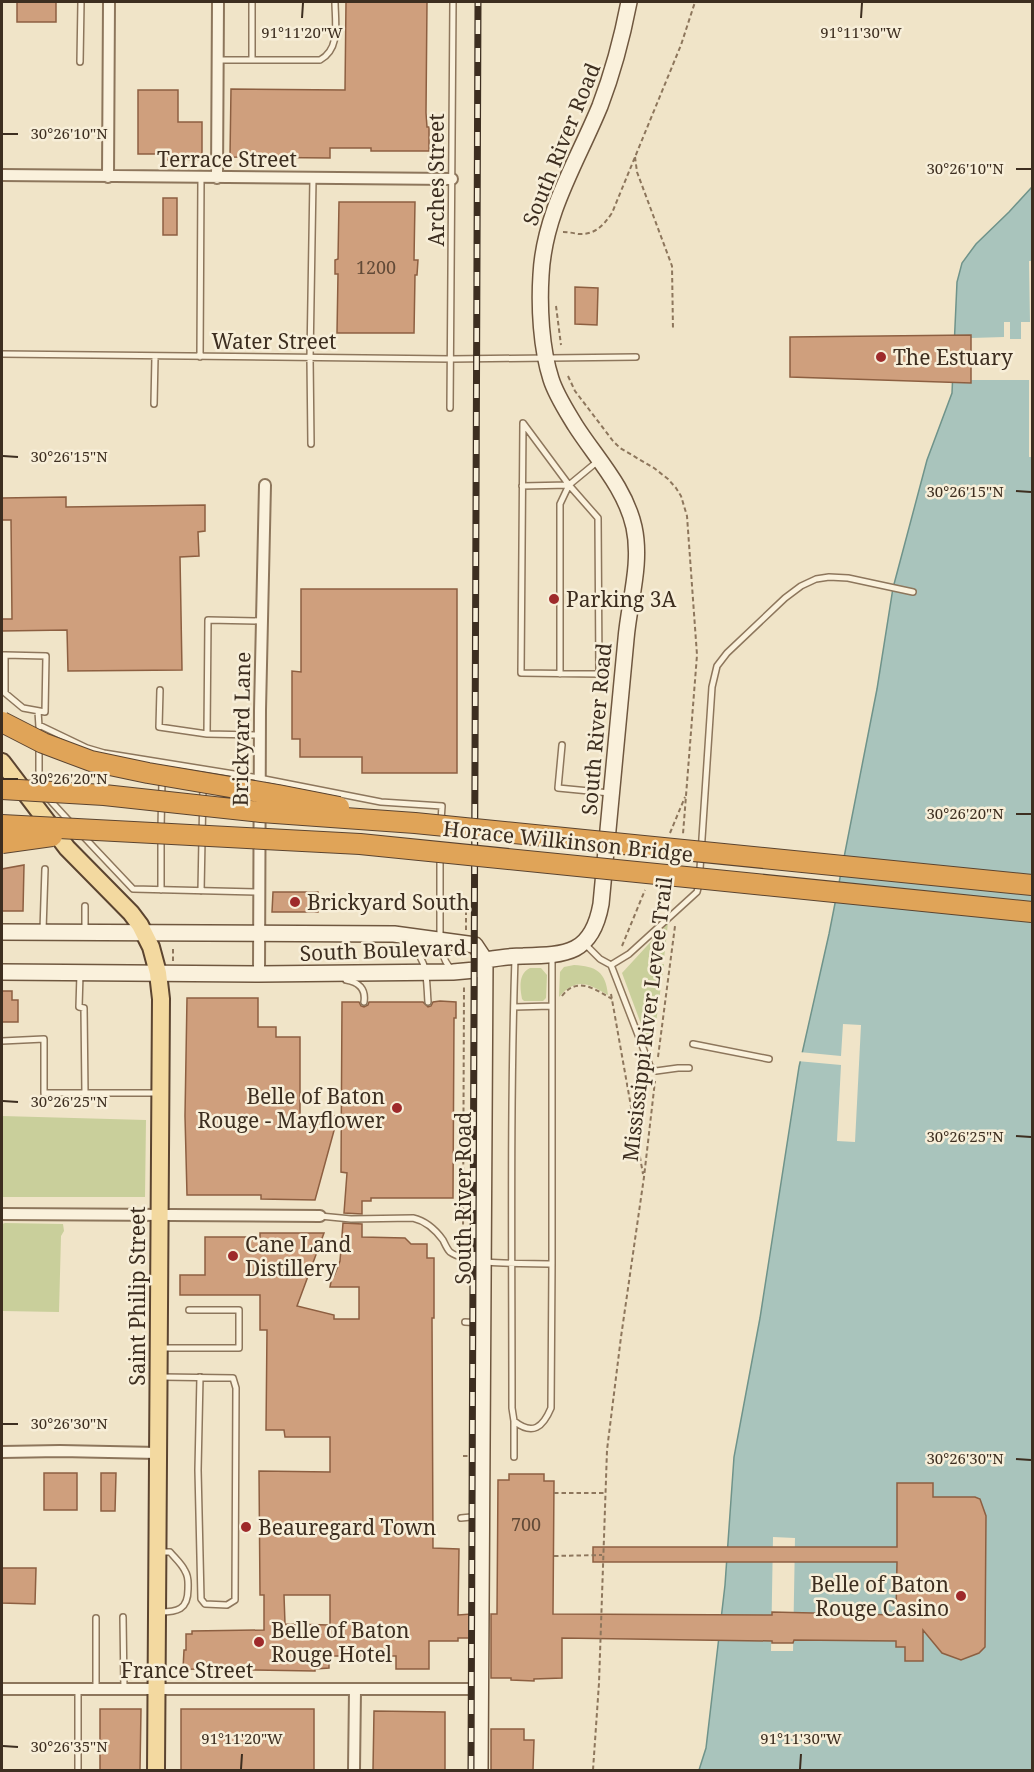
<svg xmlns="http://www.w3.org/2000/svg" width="1034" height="1772" font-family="'Noto Serif',serif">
  <rect width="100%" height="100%" fill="#f0e4c8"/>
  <path fill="#c9cf9b" d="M668,923l-4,36 -4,1v4h4l-8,59h-5v4h4l-3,22 -2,-1 -28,-75z
    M574,965c22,1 32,7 34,30 -20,-12 -32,-18 -49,2l1,-25 4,-5z
    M530,968h11l6,7 -1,23 -3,3h-19l-2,-2c-2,-11 -4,-25 8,-31z
    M2,1116l144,4 -1,77h-143z
    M5,1223l58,1 1,7 -3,5 -2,76 -57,-1v-87z"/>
  <path fill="#a9c4bc" stroke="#6f938a" stroke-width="1.5" d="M1032,187v1583h-333l7,-22 19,-163 9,-128 26,-139 39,-251 30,-133 48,-245 16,-101 34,-128 25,-67 5,-111 5,-19 14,-19 33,-32z"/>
  <path fill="#f0e4c8" d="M1029,261h3v196h-3v-77h-58v-42l33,-1v-15h6v17h11v-17h9z
    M843,1024l18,1 -6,117 -18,-1 4,-76 -44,-4 2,-9 42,4z
    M773,1537l22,1 -2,113h-22z"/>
  <path fill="#cf9f7d" stroke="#8d5f41" stroke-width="1.5" fill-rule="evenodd" d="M17,2h39v20h-39z
    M346,2h81l-1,111 1,14h2v24h-58v-3h-41v10l-100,-1 1,-68 114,1z
    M138,90h40v32h24v38h-40v-6h-24z
    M163,198h14v37h-14z
    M339,202h76l-1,58h4l-1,15h-2l-1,58h-77l1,-59h-3v-14l3,-1z
    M575,287l23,1 -1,37 -22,-1z
    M971,335v48l-181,-6v-40z
    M66,497v10l139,-2v26l-7,1 1,24 -19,1 2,113 -114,1 -1,-41 -65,1v-12h10l-1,-99h-9v-22z
    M301,589h156v184h-95v-16h-62v-18h-8v-68l9,1z
    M24,865l-1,46h-21v-42z
    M273,892h45v20h-46z
    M2,991h10v9h6v22h-16z
    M187,998h71v29h18v10h24v79h38l-23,84 -54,-1v-4h-74l-2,-79z
    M440,1001l16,1v16h-2l-1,180h-82v3h-9v13l-18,-1 3,-40 -6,-1 1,-170h17l2,4 3,1 4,-2 1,-3h54l5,5 3,-1 2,-4z
    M343,1223l19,1v13l43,1 6,6h16v14h7v60h-2l1,230 26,1 -1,66 13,-1v24h-13v3h-29v28h-33v-13h-67v12l-14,1v2l-132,-2 1,-19h2v-16h6v-3l72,-1v-35h-4l-1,-124 71,1v-35h-45l-1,-7h-18l1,-100h-7v-35h-80v-20h25v-38h55v-4h64l-27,73 37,9v4h25v-32h-29l2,-11h2l6,-15zM284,1595h46v30l-45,-1z
    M44,1473h33v37h-33z
    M101,1473h15l-1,38h-14z
    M509,1474h35v7h10l-1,133 219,1v-3l124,3 1,-53h-304v-15h304v-64h36v14h42l5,2 6,17 -1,131 -6,6 -18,7 -19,-7 -19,-23v31h-18v-14h-9v-6l-102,-1 -1,3h-21v-2l-210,-3v40l-28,1v2l-23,-1v-2h-20v-64h6l1,-134h11z
    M2,1568h34l-1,36 -33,-1z
    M100,1709h41l-1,61h-40z
    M181,1709h133v61h-133z
    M374,1711l71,1v58h-72z
    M491,1729h33v11h10l-1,30h-42z"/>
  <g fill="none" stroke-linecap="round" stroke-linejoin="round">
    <g stroke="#8d765c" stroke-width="8">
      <path id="lane" d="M218,60h102c21,-11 15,-39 15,-58
        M252,60v-58
        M80,62l1,-60
        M2,354l449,5 185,-2
        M200,357l1,-179
        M154,404l1,-47
        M450,408l3,-406
        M311,444l-1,-86 3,-179
        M522,486l47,-1 29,33 1,156 -78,-1 2,-250 46,62 29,-24
        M2,655h3l41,1 -1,56 -22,-4 -18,-15v-38
        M560,674v-170l9,-19
        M160,690l-1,37 48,7
        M38,711l1,16
        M39,725l48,23 17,5 155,25 122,24 61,4 -1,15
        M260,735l-53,-1 1,-114 54,1
        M562,745l-4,43 52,5
        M39,787v-42
        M48,798l22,24
        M161,828l1,-47
        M83,836l50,53 125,3
        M440,857v82c1,12 3,20 10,29
        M161,890v-52
        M201,891l2,-104
        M43,930l2,-61
        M85,931v-25
        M404,941c25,16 22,35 24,61
        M585,944l15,15 11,6 39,101 6,5 22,-3h11
        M552,957v307
        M611,965l18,-11 68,-62 2,-8 13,-197 5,-21 10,-13 58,-55 16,-12 15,-7 13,-2 19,1 65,14
        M80,974l-1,33 5,1 1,85
        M346,980c13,2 20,9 18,22
        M514,1007l37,-1
        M2,1041l42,-2v54h115
        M693,1044l76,15
        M320,1216l31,3 62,-1c13,3 22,11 30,22 2,4 4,9 7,12 20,14 77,11 102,12l-1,144c-8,19 -18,28 -37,13l-2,-13c0,-150 -2,-300 3,-450
        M465,1322l16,1
        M161,1348h78v-38h-50
        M162,1377l71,1 3,10 -1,212 -8,5 -22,-1 -4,-5 -3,-129 2,-93
        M514,1457v-36
        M461,1518l20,-2
        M160,1612c17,0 28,-2 28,-23 0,-6 1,-12 -3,-18 -3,-7 -10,-13 -15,-19h-9
        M123,1617l1,72
        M78,1689v81
        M96,1689v-71"/>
    </g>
    <g stroke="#8d765c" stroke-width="14">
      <path id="street" d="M2,175l450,4
        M108,177l1,-175
        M217,178l1,-176
        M259,974l1,-264 5,-225
        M2,1214l318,2
        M2,1452l58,-1 98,2
        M2,1689h478
        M354,1770l1,-80"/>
    </g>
    <g stroke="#6f573f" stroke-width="18">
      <path id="secondary" d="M2,932l392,2 81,11 10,15
        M485,960c13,-2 25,-4 38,-4 44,-1 69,-2 78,-52 8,-88 16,-176 25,-265 3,-37 16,-75 8,-112 -9,-40 -38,-69 -59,-102 -9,-15 -19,-30 -24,-46 -10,-31 -12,-72 -10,-104 3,-62 36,-113 59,-169 13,-34 22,-68 29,-104
        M2,972l257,2 194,-2 22,-2 10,-10
        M480,1770l5,-810"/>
    </g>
    <g stroke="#5b4430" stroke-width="20">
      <path id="primary" d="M2,762l65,86 64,65 9,12 11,22 7,26 3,26 -5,771"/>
    </g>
    <path stroke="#8d765c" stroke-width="2" stroke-dasharray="4.5 3" stroke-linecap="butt" d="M635,157l2,15 35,94 1,64
      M563,232c5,0 10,1 15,2 17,1 25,-8 34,-21l69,-168 14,-43
      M556,306l5,39
      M568,376l7,15 38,50 7,7 34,20 14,11 8,9 5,8 6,20 10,139 -14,179
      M670,833l15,-36
      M466,930v-30
      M622,946l23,-56
      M173,961v-13
      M611,994l32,180
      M562,996c15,-20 33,-7 50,3
      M658,1057l17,-131
      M455,1240l8,-1 1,-253
      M463,1456h6
      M554,1493h51
      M554,1556l48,-1
      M593,1770l6,-87 8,-233 14,-113 23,-160 11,-96"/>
    <use href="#lane" stroke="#faf1dc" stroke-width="5"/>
    <use href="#street" stroke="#faf1dc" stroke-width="10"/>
    <use href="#secondary" stroke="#faf1dc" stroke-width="15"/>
    <use href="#primary" stroke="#f3d9a0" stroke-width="16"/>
    <g stroke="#3d2e20" stroke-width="7">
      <path id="rail" d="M471,1770l7,-1768"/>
    </g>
    <use href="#rail" stroke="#f7eed8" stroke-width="4.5" stroke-dasharray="14" stroke-linecap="butt"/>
    <g stroke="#5b4430" stroke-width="22" stroke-linecap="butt">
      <path id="highway-bridge" d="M2,722l41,21 48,18 57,12 130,22 61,12
        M2,789l102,6 157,17 154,11 617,62
        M2,825l358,19 672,68
        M2,843l50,-7"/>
    </g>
    <use href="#highway-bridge" stroke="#e0a458" stroke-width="20"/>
  </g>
  <path fill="none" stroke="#3d2e20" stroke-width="2" d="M302,18l1,-15M861,18l1,-15M3,134h15M1016,169h15M3,456l15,1M1016,491l15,1M3,779h15M1016,814h15M3,1101l15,1M1016,1136l15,1M3,1424h15M1016,1459l15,1M3,1746l15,1M241,1769l1,-15M800,1769l1,-15"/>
  <g fill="#9e2a2b" stroke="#f7eed8" stroke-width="2">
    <circle cx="881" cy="357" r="6"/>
    <circle cx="554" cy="599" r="6"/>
    <circle cx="295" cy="902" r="6"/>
    <circle cx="397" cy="1108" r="6"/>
    <circle cx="233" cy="1256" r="6"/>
    <circle cx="246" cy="1527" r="6"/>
    <circle cx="961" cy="1596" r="6"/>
    <circle cx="259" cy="1642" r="6"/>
  </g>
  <g text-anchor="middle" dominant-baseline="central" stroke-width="5" stroke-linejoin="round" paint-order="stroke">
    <g font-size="18" fill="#624a37">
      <text x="376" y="267">1200</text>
      <text x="526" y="1524">700</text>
    </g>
    <g font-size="21" fill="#3d2e20" stroke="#f7eed8">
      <text transform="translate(561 144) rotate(-68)">South River Road</text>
      <text x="227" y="159">Terrace Street</text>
      <text transform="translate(436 180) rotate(-90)">Arches Street</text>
      <text x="274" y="341">Water Street</text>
      <text transform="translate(241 729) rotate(-89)">Brickyard Lane</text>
      <text transform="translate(596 729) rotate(-85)">South River Road</text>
      <text transform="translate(568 841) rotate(6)">Horace Wilkinson Bridge</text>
      <text transform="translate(383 950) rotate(-2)">South Boulevard</text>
      <text transform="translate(647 1019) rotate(-83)">Mississippi River Levee Trail</text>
      <text transform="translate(463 1198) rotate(-90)">South River Road</text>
      <text transform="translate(137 1296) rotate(-90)">Saint Philip Street</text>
      <text x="187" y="1670">France Street</text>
    </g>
    <g font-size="21" fill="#3d2e20" stroke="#f7eed8" text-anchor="start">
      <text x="893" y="357">The Estuary</text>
      <text x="566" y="599">Parking 3A</text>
      <text x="307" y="902">Brickyard South</text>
      <text x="385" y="1096" text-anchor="end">Belle of Baton<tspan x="385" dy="24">Rouge - Mayflower</tspan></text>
      <text x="245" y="1244">Cane Land<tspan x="245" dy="24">Distillery</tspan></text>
      <text x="258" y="1527">Beauregard Town</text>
      <text x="949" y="1584" text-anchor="end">Belle of Baton<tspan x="949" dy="24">Rouge Casino</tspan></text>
      <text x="271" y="1630">Belle of Baton<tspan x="271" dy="24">Rouge Hotel</tspan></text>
    </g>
  </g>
  <g font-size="15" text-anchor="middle" fill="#3d2e20" stroke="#f7eed8" stroke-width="5" stroke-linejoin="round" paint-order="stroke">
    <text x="302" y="38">91°11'20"W</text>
    <text x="861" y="38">91°11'30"W</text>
    <text x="69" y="139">30°26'10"N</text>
    <text x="965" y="174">30°26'10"N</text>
    <text x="69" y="462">30°26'15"N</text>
    <text x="965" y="497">30°26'15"N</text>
    <text x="69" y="784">30°26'20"N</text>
    <text x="965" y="819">30°26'20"N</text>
    <text x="69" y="1107">30°26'25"N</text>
    <text x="965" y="1142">30°26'25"N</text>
    <text x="69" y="1429">30°26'30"N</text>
    <text x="965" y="1464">30°26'30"N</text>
    <text x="242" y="1744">91°11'20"W</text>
    <text x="801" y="1744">91°11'30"W</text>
    <text x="69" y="1752">30°26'35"N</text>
  </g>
  <rect width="1034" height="1772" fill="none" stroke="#3d2e20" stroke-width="6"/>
</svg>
